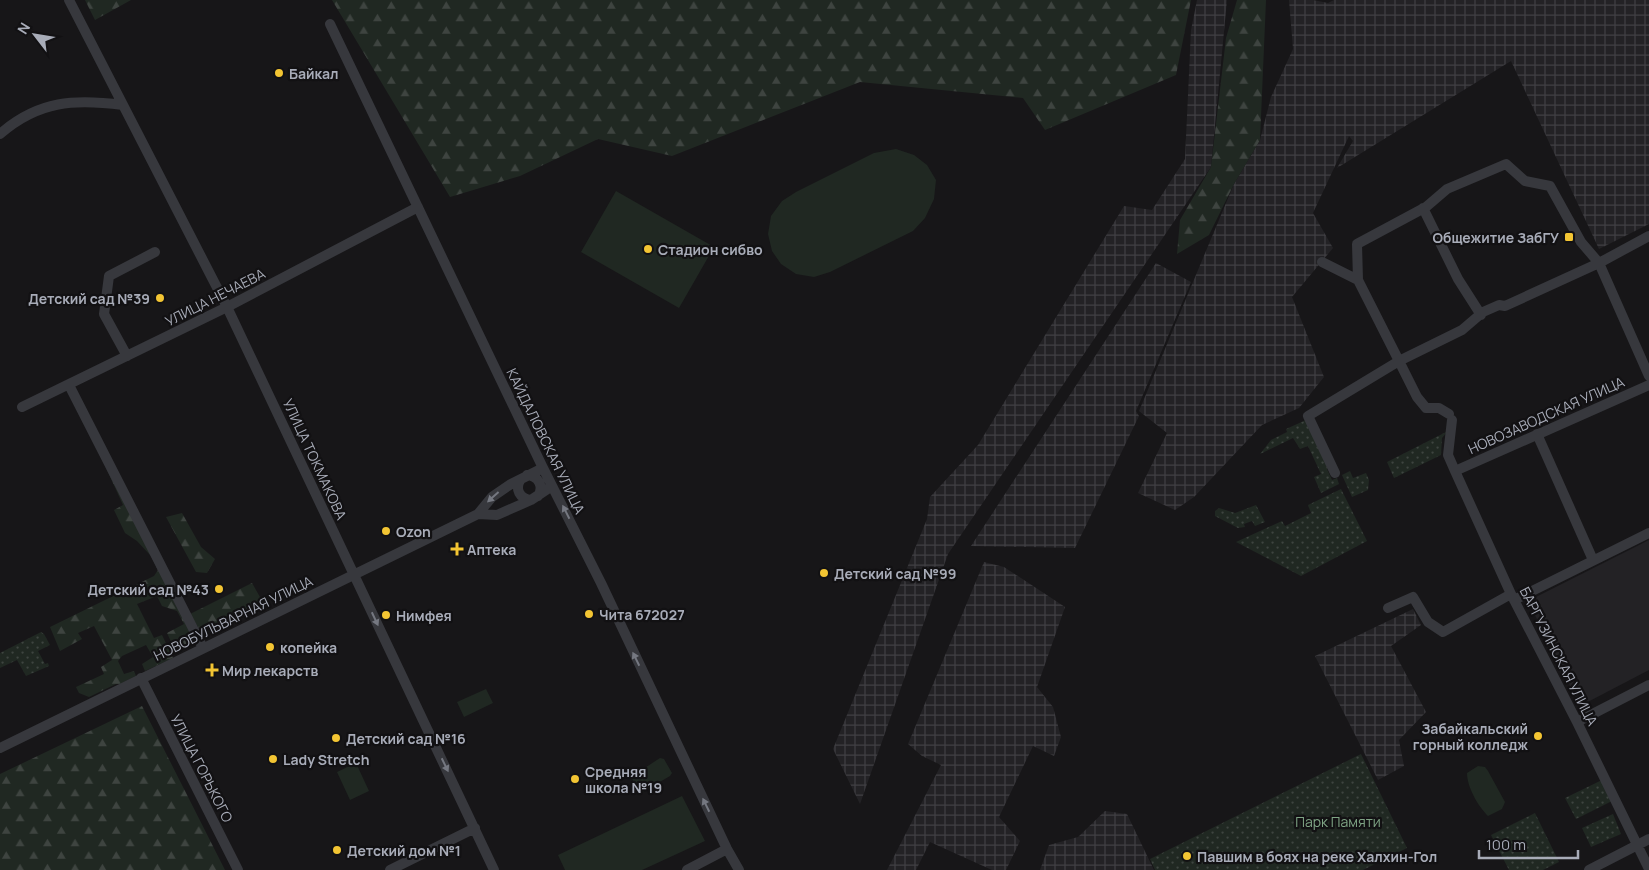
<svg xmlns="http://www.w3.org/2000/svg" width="1649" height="870" font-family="Manrope,sans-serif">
  <defs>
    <pattern id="industrial-grid" width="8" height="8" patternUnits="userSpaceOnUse" patternTransform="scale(1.25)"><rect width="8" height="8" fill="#232225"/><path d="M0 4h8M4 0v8" fill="none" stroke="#403f43"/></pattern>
    <pattern id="grass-dots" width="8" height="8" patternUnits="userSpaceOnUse" patternTransform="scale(1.25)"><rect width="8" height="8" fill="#202822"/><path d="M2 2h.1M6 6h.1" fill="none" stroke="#3e4440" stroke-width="1.8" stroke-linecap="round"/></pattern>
    <pattern id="forest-firs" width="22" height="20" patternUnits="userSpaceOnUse" patternTransform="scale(1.25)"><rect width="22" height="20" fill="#202822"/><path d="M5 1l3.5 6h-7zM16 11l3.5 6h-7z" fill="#3e4440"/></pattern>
  </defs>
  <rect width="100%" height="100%" fill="#171618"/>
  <path fill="#232225" d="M1649,540v130l-69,36 -52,-105z"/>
  <path fill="url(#industrial-grid)" d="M1197,0h30l-16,167 -263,387 -88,250 -27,-55 94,-230 3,-22 48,-52 146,-239 28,4 33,-51 6,-129z
    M1289,0h24l15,3 6,-3h315v224l-50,25 -88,-188 -174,107 16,-27 -4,-5 -36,77 20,35 -41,49 32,80 -25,31 -37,17 -68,72 -19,13 -37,-17 29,-60 -28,-22 95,-227 26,-44 11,-43 22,-48z
    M1156,263l35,19 -55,129 3,5 -64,132 -104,-2z
    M984,562l20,5 61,40 -28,80 16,20 8,30 -7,19 -21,-10 -34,71 21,24 -14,29h-14l-62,-28 -14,28h-29l54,-105 -19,-9 -14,-12z
    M1413,609l8,16 -30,21 35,66 -27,28 5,26 -26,14 -63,-124z
    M1105,811l22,3 27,56h-114l9,-25 29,-8z"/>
  <path fill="url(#grass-dots)" d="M1306,420l22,47 -1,2 5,11 5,-2 2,6 -18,9 -7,-16 7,-3 -13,-28 -8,3 -7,-11 -33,16 11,-14 16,-8 -1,-3z
    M1448,431l-6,7 -1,17 -47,23 -7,-16z
    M1350,471l3,7 13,-5 3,7 -1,10 -16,7 -10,-22z
    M1341,489l26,52 -66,35 -65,-34 46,-21 3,5 26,-13 -3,-8z
    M1256,505l9,17 -10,4 -3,-5 -8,3 1,3 -7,1 -23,-12v-5l4,-3 16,5z
    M41,632l3,2 6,11 -12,6 7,13 3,-1 1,3 -23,10 -9,-16 -17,8v-15z
    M1361,754l46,94 -44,22h-208l-5,-11z
    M1602,780l10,21 -36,18 -11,-21z
    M1535,813l24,49 -16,8h-34l-18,-35z
    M1613,814l8,20 -30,13 -9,-19z"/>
  <path fill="url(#forest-firs)" d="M85,0h46l-36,20z
    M332,0h859l-15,75 -131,55 -22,-32 -163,-16 -188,74 -74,-17 -78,37 -70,21z
    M1237,0h29l-6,140 -26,44 -25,51 -32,19 3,-34 31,-53 15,-129z
    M106,468l91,172 -22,10 -8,-17 17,-9 -7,-13 -15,-5 -5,-10 -20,8 17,34 8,-3 11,23 -28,13 -3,-7 11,-7 -7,-12 -24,11 -4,5 6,13 10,-3 2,5 -16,8h-4l-27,13 -10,-4 -3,-6 28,-13 -3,-7 11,-7 -18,-34 -16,7 4,6 -22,12 -10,-24 104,-51 4,-6 -7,-14 -14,-15 -12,-8 -11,-23 9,-5z
    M182,513l19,34 14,12 -8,14 -11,-1 -30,-55z
    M252,583l13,23 -62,29 -13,-21z
    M142,706l83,164h-225v-96z"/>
  <path fill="#202822" d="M896,149l18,6 13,10 9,15 -2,19 -9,19 -12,13 -83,41 -16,5 -18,-3 -15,-10 -9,-13 -4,-17 3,-18 11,-15 14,-9 78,-39z
    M616,191l98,56 -35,61 -98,-56z
    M486,689l7,14 -29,14 -7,-15z
    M660,758l4,1 8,14 -2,3 -29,17 -2,-2 -8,-14z
    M356,763l13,28 -19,9 -13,-28z
    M1478,766l7,1 3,4 17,31 -3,7 -14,7c-10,-10 -21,-29 -21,-43z
    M682,796l23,45 -63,29h-77l-7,-15z"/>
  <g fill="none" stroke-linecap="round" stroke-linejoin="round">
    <path stroke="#37383d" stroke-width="10" d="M69,0l158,307 267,563
      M330,24l213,444 58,115 126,266 12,21
      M0,134c39,-34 75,-35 123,-29
      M1423,208l35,71 23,36
      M1322,262l36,18 41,81 63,-31 21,-18 16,-7 6,1 94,-43 50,-27
      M1358,280l-1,-36 69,-37 21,-18 59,-25 19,17 25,5 31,56 18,21 50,113
      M127,356l-23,-42 5,-38 46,-24
      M69,385l134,263
      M22,407l205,-100 191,-100
      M1452,420l-4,35 7,16 56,123 66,128 72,147
      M1537,434l56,126
      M1455,471l194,-86
      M1335,473l-27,-57 91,-55 18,36 9,11h13l10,6
      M527,475c12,1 17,12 11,21
      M521,479c-7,10 -1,20 10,21
      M478,514l19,1 34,-15 21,-14
      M1514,600l135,-67
      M1388,608l25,-11 15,25 15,10 68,-38
      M141,678l97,192
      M1577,722l72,-37
      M0,748l478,-234 14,-17 19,-13 32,-16
      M390,870l85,-42
      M687,870l40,-21
      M1589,870l60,-31"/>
  </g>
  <defs><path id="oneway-solid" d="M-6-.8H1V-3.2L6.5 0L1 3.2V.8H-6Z" transform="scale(1.25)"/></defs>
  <g fill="#757881">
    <use href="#oneway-solid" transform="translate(493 497) rotate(138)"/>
    <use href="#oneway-solid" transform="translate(566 512) rotate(-117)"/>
    <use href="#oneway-solid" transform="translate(375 619) rotate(65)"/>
    <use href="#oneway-solid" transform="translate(636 659) rotate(-116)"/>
    <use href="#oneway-solid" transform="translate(445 765) rotate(64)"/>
    <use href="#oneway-solid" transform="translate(706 805) rotate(-116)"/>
  </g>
  <g fill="#f3c533" stroke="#121113" stroke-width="2">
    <circle cx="279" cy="73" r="5"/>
    <rect x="1564" y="232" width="10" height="10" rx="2.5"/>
    <circle cx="648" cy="249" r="5"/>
    <circle cx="160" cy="298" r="5"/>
    <circle cx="386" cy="531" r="5"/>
    <path d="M454.5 541.5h5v5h5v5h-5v5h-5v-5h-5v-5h5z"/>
    <circle cx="824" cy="573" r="5"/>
    <circle cx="219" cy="589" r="5"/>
    <circle cx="589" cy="614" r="5"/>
    <circle cx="386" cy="615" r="5"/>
    <circle cx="270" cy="647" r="5"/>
    <path d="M209.5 662.5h5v5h5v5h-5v5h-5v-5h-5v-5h5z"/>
    <circle cx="1538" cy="736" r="5"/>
    <circle cx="336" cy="738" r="5"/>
    <circle cx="273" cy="759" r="5"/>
    <circle cx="575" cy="779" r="5"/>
    <circle cx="337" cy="850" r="5"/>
    <circle cx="1187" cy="856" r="5"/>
  </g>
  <g text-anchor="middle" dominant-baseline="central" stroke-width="4.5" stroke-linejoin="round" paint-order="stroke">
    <g font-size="14" font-weight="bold" fill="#a8acb8" stroke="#121113" text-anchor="start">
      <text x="289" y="73">Байкал</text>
      <text x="1559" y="237" text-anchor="end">Общежитие ЗабГУ</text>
      <text x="658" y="249">Стадион сибво</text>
      <text x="150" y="298" text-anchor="end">Детский сад №39</text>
      <text x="396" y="531">Ozon</text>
      <text x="467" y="549">Аптека</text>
      <text x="834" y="573">Детский сад №99</text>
      <text x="209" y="589" text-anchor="end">Детский сад №43</text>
      <text x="599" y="614">Чита 672027</text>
      <text x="396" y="615">Нимфея</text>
      <text x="280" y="647">копейка</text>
      <text x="222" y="670">Мир лекарств</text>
      <text x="1528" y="728" text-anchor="end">Забайкальский<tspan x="1528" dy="16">горный колледж</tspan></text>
      <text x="346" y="738">Детский сад №16</text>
      <text x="283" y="759">Lady Stretch</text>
      <text x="585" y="771">Средняя<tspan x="585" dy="16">школа №19</tspan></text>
      <text x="347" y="850">Детский дом №1</text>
      <text x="1197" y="856">Павшим в боях на реке Халхин-Гол</text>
    </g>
    <g font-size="14" fill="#a8acb8" stroke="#121113">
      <text transform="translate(215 297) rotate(-27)">УЛИЦА НЕЧАЕВА</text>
      <text transform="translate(1546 415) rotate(-24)">НОВОЗАВОДСКАЯ УЛИЦА</text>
      <text transform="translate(546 441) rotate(64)">КАЙДАЛОВСКАЯ УЛИЦА</text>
      <text transform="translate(315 459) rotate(65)">УЛИЦА ТОКМАКОВА</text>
      <text transform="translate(233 618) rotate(-26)">НОВОБУЛЬВАРНАЯ УЛИЦА</text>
      <text transform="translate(1559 656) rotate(63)">БАРГУЗИНСКАЯ УЛИЦА</text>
      <text transform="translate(202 768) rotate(63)">УЛИЦА ГОРЬКОГО</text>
    </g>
    <g font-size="14" fill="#7fa485" stroke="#121113">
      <text x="1338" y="821">Парк Памяти</text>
    </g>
  </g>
  <g transform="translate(35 35) rotate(301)" stroke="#121113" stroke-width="4" paint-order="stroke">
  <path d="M0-4L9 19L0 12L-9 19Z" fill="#a8acb8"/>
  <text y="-8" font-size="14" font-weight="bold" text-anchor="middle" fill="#a8acb8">N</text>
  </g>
  <path d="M1479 850v8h99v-8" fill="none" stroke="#a8acb8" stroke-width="2.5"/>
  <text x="1486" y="850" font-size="15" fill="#a8acb8" stroke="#121113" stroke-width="4" paint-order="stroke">100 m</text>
</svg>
